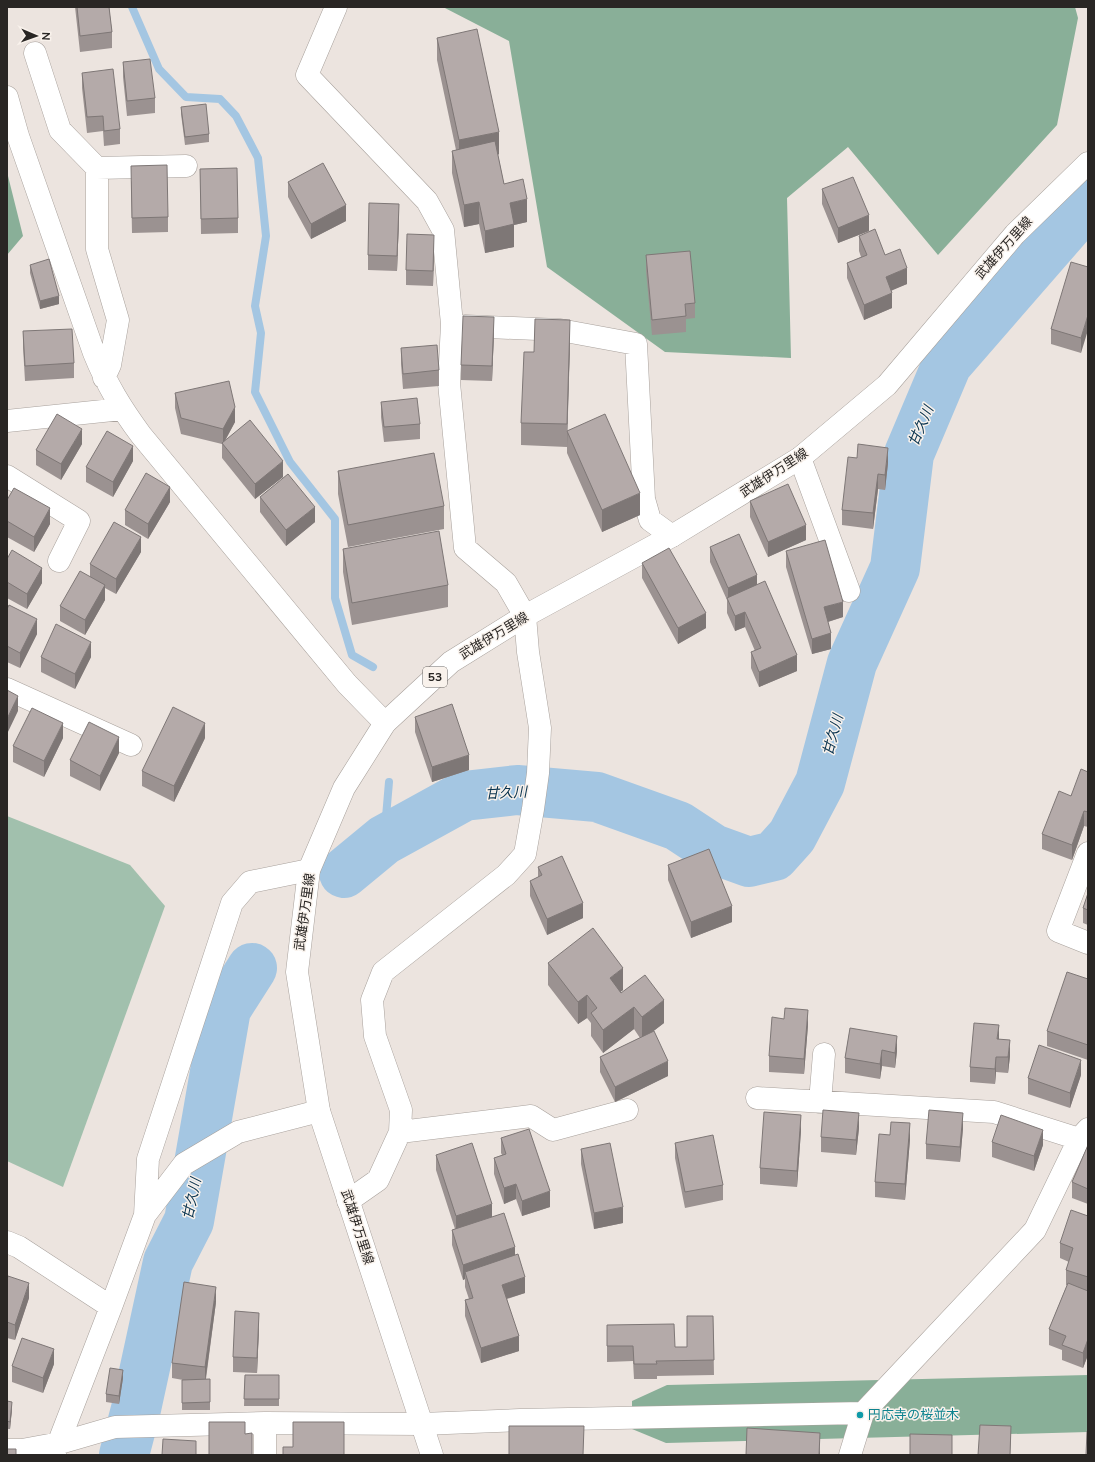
<svg xmlns="http://www.w3.org/2000/svg" width="1095" height="1462" font-family="'Nunito Sans','Noto Sans JP',sans-serif">
  <rect width="100%" height="100%" fill="#ece4df"/>
  <path fill="#a1c0ad" d="M7,816l123,49 35,41 -102,281 -56,-26z"/>
  <path fill="#89af98" d="M443,7h632l3,11 -21,107 -119,130 -90,-108 -61,51 4,160 -126,-6 -118,-85 -38,-226z
    M7,172l16,64 -16,19z
    M1088,1375v57l-422,11 -34,-14v-28l35,-16z"/>
  <g fill="none" stroke-linecap="round" stroke-linejoin="round">
    <path stroke="#a4c6e2" stroke-width="8" d="M132,7l27,62 27,28 34,2 16,17 22,42 8,78 -11,70 6,27 -6,59 35,70 45,57v79l17,57 21,12
      M384,840l5,-58"/>
    <path stroke="#a4c6e2" stroke-width="50" d="M344,873l40,-33 80,-44 53,-6 80,7 81,29 35,23 36,13 25,-6 18,-20 28,-53 32,-120 43,-95 14,-114 38,-90 141,-162
      M124,1455l12,-46 32,-147 21,-41 37,-212 26,-41"/>
    <g stroke="#a8a19c" stroke-width="23">
      <path id="street" d="M336,7l-29,68 120,126 16,29 9,94 -3,59 16,165 41,35 19,33 3,36 12,76 -2,45 -5,36 -8,45 -19,21 -123,97 -11,28 3,36 26,74 -1,22 -22,48 -30,21
        M35,53l25,77 37,38v81l21,71 -8,45 -6,13
        M7,97l11,39 76,217c13,32 27,55 47,82l206,249 38,39
        M97,168l89,-2
        M465,326l95,4 76,14 8,155 6,21 22,16
        M7,421l115,-12
        M800,458l49,133
        M7,476l72,45 -20,40
        M7,689l124,56
        M1088,853l-30,78 30,12
        M757,1098l237,14 85,27
        M820,1102l4,-48
        M400,1132l131,-16 22,14 74,-20
        M145,1215l3,-56 84,-256 18,-21 59,-12
        M7,1242l12,5 92,60
        M265,1423v32
        M7,1450h15l38,-7 55,-16 150,-4 157,1 98,-4 343,-7
        M55,1452l56,-145 34,-92 39,-51 54,-32 81,-21
        M850,1455l13,-42 172,-183 44,-91 9,-10"/>
    </g>
    <g stroke="#a8a19c" stroke-width="23">
      <path id="primary" d="M432,1455l-113,-344 -22,-139 12,-102 35,-82 41,-65 66,-61 74,-46 147,-80 128,-78 87,-73 128,-151 73,-71"/>
    </g>
    <use href="#street" stroke="#fff" stroke-width="22"/>
    <use href="#primary" stroke="#fff" stroke-width="22"/>
  </g>
  <path fill="#9b9291" d="M75,7h34l3,25v16l-32,4z
    M437,38l62,116 -1,1 6,29 23,38 -13,3v22l-29,6 -6,-29 -15,3 -12,-54v-22l4,-1 -19,-90z
    M123,62l32,36v15l-28,3 -4,-39z
    M82,73l38,56v15l-16,2 -1,-15 -16,2 -5,-45z
    M181,107l28,27v8l-24,3 -4,-31z
    M200,169l38,49v15l-37,1z
    M131,181l37,36v15l-36,1z
    M288,182l58,39 -35,18 -23,-42z
    M822,189l47,42 -31,12 -16,-39z
    M399,219l-2,52 -29,-1v-15z
    M859,236l26,19 22,29 -16,6 1,18 -28,12 -17,-42v-15l14,-6 -2,-6z
    M434,250l-1,36 -27,-1v-15z
    M646,255l49,48v15l-9,1v13l-34,3 -6,-64z
    M30,265l29,39 -19,5 -10,-36z
    M1088,267l-7,86 -30,-9v-15z
    M23,331l51,32v15l-49,3 -2,-34z
    M494,332l-2,49 -31,-1v-15z
    M570,343l-3,88 73,84 -38,17 -35,-79v-13v7l-46,-2v-22l13,-71z
    M401,348l38,22v16l-36,3 -2,-25z
    M175,393l60,29 -10,19 58,36 -28,22 -33,-41v-14l-41,-10 -6,-26z
    M381,402l39,22v15l-36,3 -3,-25z
    M82,444l-21,36 -25,-15v-15z
    M133,461l-20,36 -27,-15v-15z
    M888,463l-3,27 -7,-1 -5,40 -31,-4v-15z
    M338,471l106,35v23l-96,18 -10,-53z
    M260,497l55,25 -29,24 -26,-34z
    M7,500l43,24 -16,28 -27,-15z
    M750,501l56,39 -38,17 -18,-40z
    M170,502l-22,37 -23,-14v-15z
    M710,547l47,37 40,87 -38,16 -8,-19v-16l4,-1 -10,-24 -10,4 -8,-18v-13l-17,-38z
    M343,549l105,36v22l-96,18 -9,-53z
    M786,551l57,66 -15,5 3,27 -19,5 -26,-87z
    M141,552l-25,42 -11,-6v12l-20,35 -25,-14v-15l30,-29v-13z
    M7,559l35,24 -15,26 -20,-11z
    M642,563l64,65 -28,16 -36,-66z
    M7,609l30,25 -17,34 -13,-6z
    M41,657h50l-16,32 -34,-17z
    M415,717l54,53 -37,12 -17,-50z
    M63,738l-19,39 -31,-15v-16z
    M205,738l-31,64 -32,-16v-15z
    M119,753l-19,38 -30,-15v-16z
    M1088,772v55l-4,-1 -12,34 -30,-11v-15z
    M668,865l64,57 -41,16 -23,-58z
    M538,867l45,51 -36,17 -17,-39v-15l8,-4z
    M1088,893v32l-5,-2v-15z
    M548,963l75,27 -3,2 1,1 43,30 -12,9 16,44 -53,26 -15,-30v-15l40,-19 -6,-9 -31,24 -12,-17v-13l-4,-5 -9,6 -30,-39z
    M1088,979v81l-41,-14v-15z
    M808,1025l-4,49 -35,-2v-16z
    M850,1028l47,23 -2,17 -13,-2 -2,13 -35,-6v-15z
    M999,1039l11,17 -2,17 -12,-1 -1,12 -25,-2v-15z
    M1081,1075l-11,33 -42,-14v-16z
    M859,1128l-3,27 -35,-3v-15z
    M963,1128l-3,34 -34,-3v-15z
    M801,1130l-4,57 -37,-3v-16z
    M890,1135l20,4 -5,61 -30,-3v-15z
    M501,1138l49,69 -28,9 -6,-17 -12,5 -10,-30v-16l8,-3 -1,-2z
    M992,1142l51,3 -9,26 -42,-14z
    M675,1143l48,42v15l-38,8 -10,-50z
    M1088,1145v59l-16,-6v-16z
    M581,1149l42,74 -29,6 -13,-65z
    M436,1155l56,62 23,38 10,38 -18,6 12,52 -38,12 -16,-47v-16l4,-1 -4,-12v-8l-2,1 -11,-35v-15l3,-1 -19,-59z
    M1088,1216v139l-5,13 -21,-8v-10l-13,-5v-16l18,-44h-1v-15l3,-8 -9,-4v-15z
    M7,1280l22,18 -14,42 -8,-2z
    M216,1302l-10,77h4v31h-28v-30h1l-11,-2v-15z
    M713,1316l1,59 -57,1v3h-23l-1,-18 -26,1v-37l68,22h12z
    M259,1328l-2,45 -24,-1v-15z
    M54,1364l-11,29 -31,-11v-16z
    M245,1375h34v31h-35z
    M123,1378l-4,26 -13,-2v-8z
    M7,1401l5,8 -2,20h-3z"/>
  <path fill="#7e7776" d="M499,132v22l-40,9v-23z
    M527,199v23l-13,3v22l-29,6v-22l25,-28z
    M479,202v22l-15,3v-22z
    M399,204v15l-2,52v-15z
    M346,205v16l-35,18v-15z
    M869,215v16l-31,12v-15z
    M434,235v15l-1,36v-15z
    M907,268v16l-21,9v-16z
    M892,293v15l-28,12v-15z
    M59,296v8l-19,5v-8z
    M1088,315v15l-7,23v-15z
    M494,317v15l-2,49v-15z
    M570,320v23l-3,104v-23z
    M235,407v15l-12,22v-15z
    M82,429v15l-21,36v-16z
    M133,446v15l-20,36v-15z
    M888,448v15l-3,27v-15z
    M283,461v16l-28,22v-15z
    M878,474v15l-5,40v-16z
    M170,487v15l-22,37v-15z
    M640,493v22l-38,17v-22z
    M315,507v15l-29,24v-16z
    M50,508v16l-16,28v-15z
    M806,525v15l-38,17v-15z
    M141,537v15l-25,42v-15z
    M42,568v15l-15,26v-15z
    M757,575v15l-29,11v-13z
    M105,585v15l-20,35v-15z
    M843,602v15l-19,6v-16z
    M745,612v15l-10,4v-15z
    M706,613v15l-28,16v-16z
    M37,619v15l-17,34v-15z
    M831,633v16l-19,5v-15z
    M91,642v15l-16,32v-15z
    M797,655v16l-38,16v-15z
    M18,696v15l-11,23v-15z
    M63,723v15l-19,39v-16z
    M205,723v15l-31,64v-16z
    M119,737v16l-19,38v-15z
    M469,755v15l-37,12v-15z
    M1084,811v15l-12,34v-15z
    M583,903v15l-36,17v-16z
    M732,906v16l-41,16v-16z
    M623,968v22l-13,10v-22z
    M587,995v23l-9,6v-22z
    M664,1000v23l-22,17v-23z
    M634,1007v22l-31,24v-23z
    M808,1010v15l-4,49v-15z
    M999,1025v15l-2,-1z
    M897,1036v15l-2,17v-15z
    M1010,1040v16l-2,17v-16z
    M882,1050v16l-2,13v-15z
    M996,1057v15l-1,12v-15z
    M1081,1060v15l-11,33v-15z
    M668,1061v15l-53,26v-15z
    M859,1113v15l-3,27v-15z
    M963,1113v15l-3,34v-15z
    M801,1115v15l-4,57v-16z
    M910,1123v16l-5,61v-16z
    M1043,1130v15l-9,26v-15z
    M516,1184v15l-12,5v-16z
    M550,1191v16l-28,9v-15z
    M492,1204v16l-36,12v-16z
    M623,1207v16l-29,6v-16z
    M515,1247v16l-50,9v7l-2,1v-15z
    M525,1277v16l-23,7v-15z
    M29,1283v15l-14,42v-15z
    M216,1287v15l-11,81v-16z
    M259,1313v15l-2,45v-15z
    M519,1336v15l-38,12v-15z
    M1088,1339v16l-5,13v-15z
    M54,1349v15l-11,29v-15z
    M123,1370v8l-4,26v-8z
    M12,1402v7l-2,20v-7z
    M1011,1426v16l-1,13z
    M820,1433v22h-1z"/>
  <path fill="#b4aaa9" stroke="#7e7776" d="M77,7h32l3,25 -32,4z
    M477,29l22,103 -40,8 -22,-102z
    M150,59l5,39 -28,3 -4,-39z
    M113,69l7,60 -16,2 -1,-15 -16,1 -5,-44z
    M206,104l3,30 -24,3 -4,-30z
    M495,141l9,43 19,-5 4,20 -17,4 4,21 -29,7 -6,-29 -15,3 -12,-54z
    M323,163l23,42 -35,19 -23,-42z
    M167,165l1,52 -36,1 -1,-52z
    M237,168l1,50 -37,1 -1,-50z
    M853,177l16,38 -31,13 -16,-39z
    M369,203l30,1 -2,52 -29,-1z
    M875,229l10,26 15,-6 7,19 -21,9 6,16 -28,12 -17,-42 20,-8 -8,-19z
    M407,234l27,1 -1,36 -27,-1z
    M690,251l5,52 -10,1 1,12 -34,4 -6,-65z
    M49,259l10,37 -19,5 -10,-36z
    M1071,262l17,5v48l-7,23 -30,-9z
    M463,316l31,1 -2,49 -31,-1z
    M535,319l35,1 -3,104 -46,-1 3,-71h10z
    M72,329l2,34 -49,3 -2,-35z
    M437,345l2,25 -36,4 -2,-26z
    M229,381l6,26 -12,22 -42,-11 -6,-25z
    M417,398l3,26 -36,3 -3,-25z
    M57,414l25,15 -21,35 -25,-14z
    M605,414l35,79 -38,17 -35,-79z
    M250,420l33,41 -28,23 -33,-41z
    M107,431l26,15 -20,36 -27,-15z
    M858,444l30,4 -3,27 -7,-1 -5,39 -31,-3 6,-53 9,1z
    M434,453l10,53 -96,19 -10,-54z
    M146,473l24,14 -22,37 -23,-14z
    M288,474l27,33 -29,23 -26,-33z
    M788,484l18,41 -38,17 -18,-41z
    M14,488l36,20 -16,29 -27,-16v-21z
    M114,522l27,15 -25,42 -26,-15z
    M439,531l9,54 -96,18 -9,-54z
    M739,534l18,41 -29,13 -18,-41z
    M825,540l18,62 -19,5 7,26 -19,6 -26,-88z
    M669,548l37,65 -28,15 -36,-65z
    M12,550l30,18 -15,26 -20,-12v-23z
    M80,571l25,14 -20,35 -25,-14z
    M765,581l32,74 -38,17 -8,-20 10,-4 -16,-36 -10,4 -8,-18z
    M9,605l28,14 -17,34 -13,-7v-37z
    M56,624l35,18 -16,32 -34,-17z
    M7,690l11,6 -11,23z
    M452,704l17,51 -37,12 -17,-50z
    M173,707l32,16 -31,63 -32,-15z
    M32,708l31,15 -19,38 -31,-15z
    M89,722l30,15 -19,39 -30,-16z
    M1081,769l7,3v40l-4,-1 -12,34 -30,-11 17,-43 12,5z
    M709,849l23,57 -41,16 -23,-57z
    M562,856l21,47 -36,16 -17,-38 12,-6 -4,-8z
    M1088,893v17l-5,-2z
    M593,928l30,40 -13,10 11,15 24,-18 19,25 -22,17 -8,-10 -31,23 -12,-17 6,-5 -10,-13 -9,7 -30,-39z
    M1067,972l21,7v66l-41,-14z
    M785,1008l23,2 -4,49 -35,-3 3,-39 12,2z
    M974,1023l25,2 -2,14 13,1 -2,17h-12l-1,12 -25,-2z
    M850,1028l47,8 -2,17 -13,-3 -2,14 -35,-6z
    M654,1031l14,30 -53,26 -15,-30z
    M1039,1045l42,15 -11,33 -42,-15z
    M823,1110l36,3 -3,27 -35,-3z
    M929,1110l34,3 -3,34 -34,-3z
    M764,1112l37,3 -4,56 -37,-3z
    M1001,1115l42,15 -9,26 -42,-14z
    M891,1122l19,1 -5,61 -30,-2 4,-48 11,1z
    M529,1129l21,62 -28,10 -6,-17 -12,4 -10,-30 12,-4 -5,-16z
    M713,1135l10,50 -38,7 -10,-49z
    M472,1143l20,61 -36,12 -20,-61z
    M610,1143l13,64 -29,6 -13,-64z
    M1088,1145v44l-16,-7z
    M1071,1210l17,6v61l-22,-7 7,-22 -13,-5z
    M504,1213l11,34 -52,18 -11,-35z
    M518,1254l7,23 -23,8 17,51 -38,12 -16,-48 8,-2 -8,-26z
    M8,1276l21,7 -14,42 -8,-3v-42z
    M184,1282l32,5 -11,80 -33,-4z
    M1068,1283l20,8v48l-5,14 -21,-8 4,-9 -17,-7z
    M235,1311l24,2 -2,45 -24,-1z
    M687,1316h26l1,44 -58,1 1,3h-23l-1,-18h-26v-21l67,-1 1,23h12z
    M22,1338l32,11 -11,29 -31,-12z
    M110,1368l13,2 -4,26 -13,-2z
    M245,1375h34v24h-35z
    M210,1379v23l-28,1v-23z
    M7,1401l5,1 -2,20 -3,-1z
    M209,1422h36v12l7,-1v22h-43z
    M293,1422h51v33h-61v-8h10z
    M980,1425l31,1 -1,29h-32z
    M509,1426h75l-1,29h-74z
    M747,1428l73,5 -1,22h-73z
    M1087,1431h1v24h-2z
    M910,1434l42,1v20h-42z
    M163,1439l33,2v14h-34z
    M7,1449h9v6h-9z"/>
  <circle fill="#0f9aa8" stroke="#f9f2ec" stroke-width="1.5" cx="860" cy="1415" r="4"/>
  <g text-anchor="middle" dominant-baseline="central" stroke-width="3" stroke-linejoin="round" paint-order="stroke">
    <rect fill="#f9f2ec" stroke="#676360" stroke-width="1" x="423" y="667" width="24" height="20" rx="3"/>
    <g font-size="12" font-weight="bold" fill="#292624">
      <text x="435" y="677">53</text>
    </g>
    <g font-size="13" fill="#292624" stroke="#f9f2ec">
      <text transform="translate(1004 248) rotate(-48)">武雄伊万里線</text>
      <text transform="translate(774 473) rotate(-33)">武雄伊万里線</text>
      <text transform="translate(494 636) rotate(-31)">武雄伊万里線</text>
      <text transform="translate(305 912) rotate(-82)">武雄伊万里線</text>
      <text transform="translate(357 1227) rotate(72)">武雄伊万里線</text>
    </g>
    <g font-size="13" fill="#0d838f" stroke="#f9f2ec" text-anchor="start">
      <text x="868" y="1415">円応寺の桜並木</text>
    </g>
    <g font-size="14" font-style="italic" fill="#07324e" stroke="#f9f2ec">
      <text transform="translate(921 426) rotate(-67)">甘久川</text>
      <text transform="translate(833 735) rotate(-75)">甘久川</text>
      <text transform="translate(506 793) rotate(-3)">甘久川</text>
      <text transform="translate(192 1199) rotate(-78)">甘久川</text>
    </g>
  </g>
  <rect width="1095" height="1462" fill="none" stroke="#292624" stroke-width="16"/>
  <g transform="translate(36 36) rotate(92)" stroke="#f9f2ec" stroke-width="3" paint-order="stroke">
  <path d="M0-3L7 15L0 10L-7 15Z" fill="#292624"/>
  <text y="-6" font-size="11" font-weight="bold" text-anchor="middle" fill="#292624">N</text>
  </g>
</svg>
